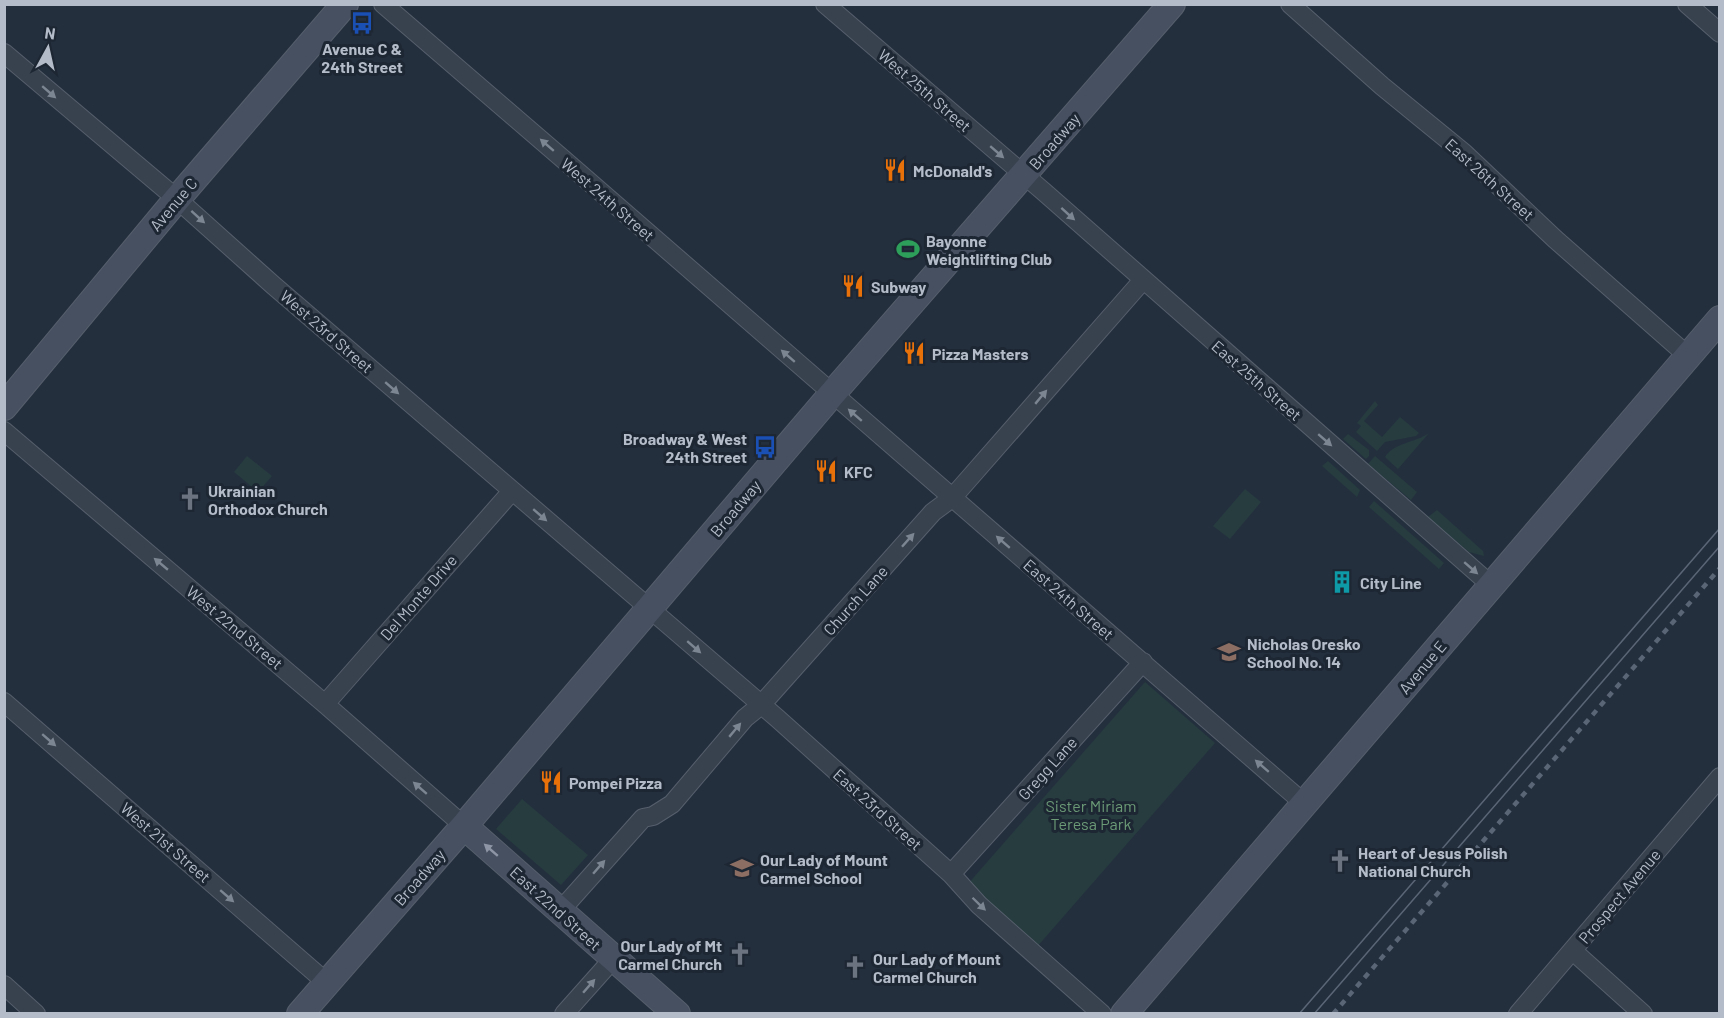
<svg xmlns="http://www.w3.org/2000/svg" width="1724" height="1018" font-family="Barlow,sans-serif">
  <rect width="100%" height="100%" fill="#242f3e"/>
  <path fill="#263c3f" d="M1375,401l3,4 -14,16 18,16 18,-20 19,16 -3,3 -31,6 -8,9 -21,-19 5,-6 -4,-3z
    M1429,433l-31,36 -13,-12c10,-15 30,-14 44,-24z
    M1348,434l21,16v6l-3,3 -23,-20z
    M247,456l25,20 -14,16 -24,-20z
    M1375,456l42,36 -6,8 -43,-36z
    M1328,461l32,29 -3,7 -35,-31z
    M1245,489l16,13 -31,37 -17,-13z
    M1374,501l70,62 -5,6 -70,-62z
    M1437,510l46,41 1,5 -15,-4 -41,-35z
    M1145,682l70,61 -179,205 -69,-63z
    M522,799l66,56 -27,30 -65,-56z"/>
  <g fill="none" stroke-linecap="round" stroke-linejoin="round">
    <g stroke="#565f6c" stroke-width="20">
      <path id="street" d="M383,4l180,155 743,646
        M825,4l218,187 448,394
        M1290,4l92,82 82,67 91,86 133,117
        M1687,4l33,29
        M4,53l173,146 96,86 504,433 174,156 28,31 123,109
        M4,431l321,273 139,122
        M4,702l323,281
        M325,704l187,-213
        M951,874l192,-212
        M560,911l83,-93 10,-2 19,-12 73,-86 16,-13 172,-193 19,-14 191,-218
        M1573,951l70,63
        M4,985l32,29
        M564,1014l49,-55
        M1518,1014l202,-237"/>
    </g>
    <g stroke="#565f6c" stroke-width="28">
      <path id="secondary" d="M4,407l173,-208 168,-195
        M464,826l213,188
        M300,1014l164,-188 368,-432 340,-390
        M1124,1014c199,-231 397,-463 596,-695"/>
    </g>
    <use href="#street" stroke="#38414e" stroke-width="18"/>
    <use href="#secondary" stroke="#465061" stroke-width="26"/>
    <path stroke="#5a6575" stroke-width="1.5" d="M1299,1014l421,-486
      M1314,1014l406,-468"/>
    <path stroke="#5a6575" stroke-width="4.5" stroke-dasharray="6 6" stroke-linecap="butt" d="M1333,1014l387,-446"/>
  </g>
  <defs><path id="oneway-solid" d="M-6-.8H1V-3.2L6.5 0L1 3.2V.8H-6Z" transform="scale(1.5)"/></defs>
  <g fill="#7c8592">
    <use href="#oneway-solid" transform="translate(49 92) rotate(41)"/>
    <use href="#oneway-solid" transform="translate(547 145) rotate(-139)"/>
    <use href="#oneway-solid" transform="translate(997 152) rotate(41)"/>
    <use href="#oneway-solid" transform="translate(1068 214) rotate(42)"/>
    <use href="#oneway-solid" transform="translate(198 217) rotate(42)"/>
    <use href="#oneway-solid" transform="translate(788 356) rotate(-139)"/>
    <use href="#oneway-solid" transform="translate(392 388) rotate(41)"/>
    <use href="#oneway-solid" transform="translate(1041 397) rotate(-50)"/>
    <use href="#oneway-solid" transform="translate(855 415) rotate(-139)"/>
    <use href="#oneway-solid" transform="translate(1325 440) rotate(41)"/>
    <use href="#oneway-solid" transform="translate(540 515) rotate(41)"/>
    <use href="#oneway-solid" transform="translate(908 540) rotate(-48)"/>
    <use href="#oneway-solid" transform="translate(1003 542) rotate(-139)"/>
    <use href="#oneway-solid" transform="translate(161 564) rotate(-140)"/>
    <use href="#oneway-solid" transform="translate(1471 568) rotate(41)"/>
    <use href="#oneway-solid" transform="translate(694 647) rotate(41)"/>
    <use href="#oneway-solid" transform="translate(735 730) rotate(-50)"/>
    <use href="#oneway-solid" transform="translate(49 740) rotate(41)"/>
    <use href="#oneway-solid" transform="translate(1262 766) rotate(-139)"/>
    <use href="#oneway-solid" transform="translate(420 788) rotate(-139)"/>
    <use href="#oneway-solid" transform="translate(599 867) rotate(-49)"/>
    <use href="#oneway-solid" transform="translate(227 896) rotate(41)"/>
    <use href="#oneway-solid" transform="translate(979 904) rotate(44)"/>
    <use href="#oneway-solid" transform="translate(589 986) rotate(-49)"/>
  </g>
  <use fill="#8e96a5" href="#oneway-solid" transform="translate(491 850) rotate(-139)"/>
  <defs>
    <g id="bus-bare" transform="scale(1.8)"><path d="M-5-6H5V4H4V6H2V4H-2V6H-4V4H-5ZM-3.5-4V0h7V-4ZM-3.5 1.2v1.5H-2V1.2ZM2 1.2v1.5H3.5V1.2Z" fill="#1a4fb4" stroke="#1d2633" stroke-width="2.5" paint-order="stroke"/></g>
    <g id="restaurant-bare" transform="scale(1.8)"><path d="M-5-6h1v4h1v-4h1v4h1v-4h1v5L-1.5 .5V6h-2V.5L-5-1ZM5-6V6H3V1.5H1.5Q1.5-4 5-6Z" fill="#e8710a" stroke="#1d2633" stroke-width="2.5" paint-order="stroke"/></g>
    <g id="stadium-bare" transform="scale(1.8)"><path d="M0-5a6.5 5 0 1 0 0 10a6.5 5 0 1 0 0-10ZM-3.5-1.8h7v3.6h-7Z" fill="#2e9e5b" stroke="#1d2633" stroke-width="2.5" paint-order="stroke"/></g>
    <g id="church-bare" transform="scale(1.8)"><path d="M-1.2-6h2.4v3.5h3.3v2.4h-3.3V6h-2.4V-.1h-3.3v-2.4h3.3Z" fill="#6b7280" stroke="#1d2633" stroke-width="2.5" paint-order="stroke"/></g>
    <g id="building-bare" transform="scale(1.8)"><path d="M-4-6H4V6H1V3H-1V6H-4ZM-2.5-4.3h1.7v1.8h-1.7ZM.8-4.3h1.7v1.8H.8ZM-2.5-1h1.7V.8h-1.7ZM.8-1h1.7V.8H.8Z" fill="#0f9aa8" stroke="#1d2633" stroke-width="2.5" paint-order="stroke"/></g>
    <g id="school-bare" transform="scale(1.8)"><path d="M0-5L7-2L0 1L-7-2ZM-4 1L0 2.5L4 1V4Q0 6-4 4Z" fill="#8d6e63" stroke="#1d2633" stroke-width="2.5" paint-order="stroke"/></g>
  </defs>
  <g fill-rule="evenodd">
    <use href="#bus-bare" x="362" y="23"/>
    <use href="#restaurant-bare" x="895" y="170"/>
    <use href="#stadium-bare" x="908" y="249"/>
    <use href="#restaurant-bare" x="853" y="286"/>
    <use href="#restaurant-bare" x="914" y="353"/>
    <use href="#bus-bare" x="765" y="447"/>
    <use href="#restaurant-bare" x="826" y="471"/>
    <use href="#church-bare" x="190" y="499"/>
    <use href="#building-bare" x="1342" y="582"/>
    <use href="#school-bare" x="1229" y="652"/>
    <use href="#restaurant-bare" x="551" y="782"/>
    <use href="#church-bare" x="1340" y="861"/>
    <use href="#school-bare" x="742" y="868"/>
    <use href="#church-bare" x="740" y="954"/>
    <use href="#church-bare" x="855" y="967"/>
  </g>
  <g text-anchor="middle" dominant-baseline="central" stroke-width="6" stroke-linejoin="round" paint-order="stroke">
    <g font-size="16" font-weight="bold" fill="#b4bcc9" stroke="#1d2633" text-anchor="start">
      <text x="362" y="48" text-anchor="middle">Avenue C &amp;<tspan x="362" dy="18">24th Street</tspan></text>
      <text x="913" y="170">McDonald's</text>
      <text x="926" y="240">Bayonne<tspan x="926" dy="18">Weightlifting Club</tspan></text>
      <text x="871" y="286">Subway</text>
      <text x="932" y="353">Pizza Masters</text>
      <text x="747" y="438" text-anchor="end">Broadway &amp; West<tspan x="747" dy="18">24th Street</tspan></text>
      <text x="844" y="471">KFC</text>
      <text x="208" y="490">Ukrainian<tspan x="208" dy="18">Orthodox Church</tspan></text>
      <text x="1360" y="582">City Line</text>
      <text x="1247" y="643">Nicholas Oresko<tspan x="1247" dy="18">School No. 14</tspan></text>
      <text x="569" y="782">Pompei Pizza</text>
      <text x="1358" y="852">Heart of Jesus Polish<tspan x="1358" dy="18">National Church</tspan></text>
      <text x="760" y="859">Our Lady of Mount<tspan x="760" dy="18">Carmel School</tspan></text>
      <text x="722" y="945" text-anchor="end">Our Lady of Mt<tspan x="722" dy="18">Carmel Church</tspan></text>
      <text x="873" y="958">Our Lady of Mount<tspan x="873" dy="18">Carmel Church</tspan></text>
    </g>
    <g font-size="16" fill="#b4bcc9" stroke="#1d2633">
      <text transform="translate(925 90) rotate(41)">West 25th Street</text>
      <text transform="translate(1054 141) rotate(-49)">Broadway</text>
      <text transform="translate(1490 179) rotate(42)">East 26th Street</text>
      <text transform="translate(608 199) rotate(41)">West 24th Street</text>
      <text transform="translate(173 204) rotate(-50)">Avenue C</text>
      <text transform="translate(327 331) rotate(41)">West 23rd Street</text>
      <text transform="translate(1257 380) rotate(41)">East 25th Street</text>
      <text transform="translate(735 508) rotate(-50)">Broadway</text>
      <text transform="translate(418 597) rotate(-49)">Del Monte Drive</text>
      <text transform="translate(1069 599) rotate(41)">East 24th Street</text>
      <text transform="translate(855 600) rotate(-48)">Church Lane</text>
      <text transform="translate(235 627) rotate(40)">West 22nd Street</text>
      <text transform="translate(1422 667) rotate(-50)">Avenue E</text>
      <text transform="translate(1047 768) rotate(-48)">Gregg Lane</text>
      <text transform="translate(878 809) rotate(42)">East 23rd Street</text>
      <text transform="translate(166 842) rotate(41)">West 21st Street</text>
      <text transform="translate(419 877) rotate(-49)">Broadway</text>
      <text transform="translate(1619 896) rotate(-50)">Prospect Avenue</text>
      <text transform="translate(556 908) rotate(42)">East 22nd Street</text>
    </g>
    <g font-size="16" fill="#6b9a76" stroke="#1d2633">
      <text x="1091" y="805">Sister Miriam<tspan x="1091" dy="18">Teresa Park</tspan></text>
    </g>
  </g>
  <rect width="1724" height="1018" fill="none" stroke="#b4bcc9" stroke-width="12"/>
  <g transform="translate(48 48) rotate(8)" stroke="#1d2633" stroke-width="4.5" paint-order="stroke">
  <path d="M0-4.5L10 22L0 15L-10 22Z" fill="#b4bcc9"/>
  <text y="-9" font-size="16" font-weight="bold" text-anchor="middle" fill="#b4bcc9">N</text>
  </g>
</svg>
